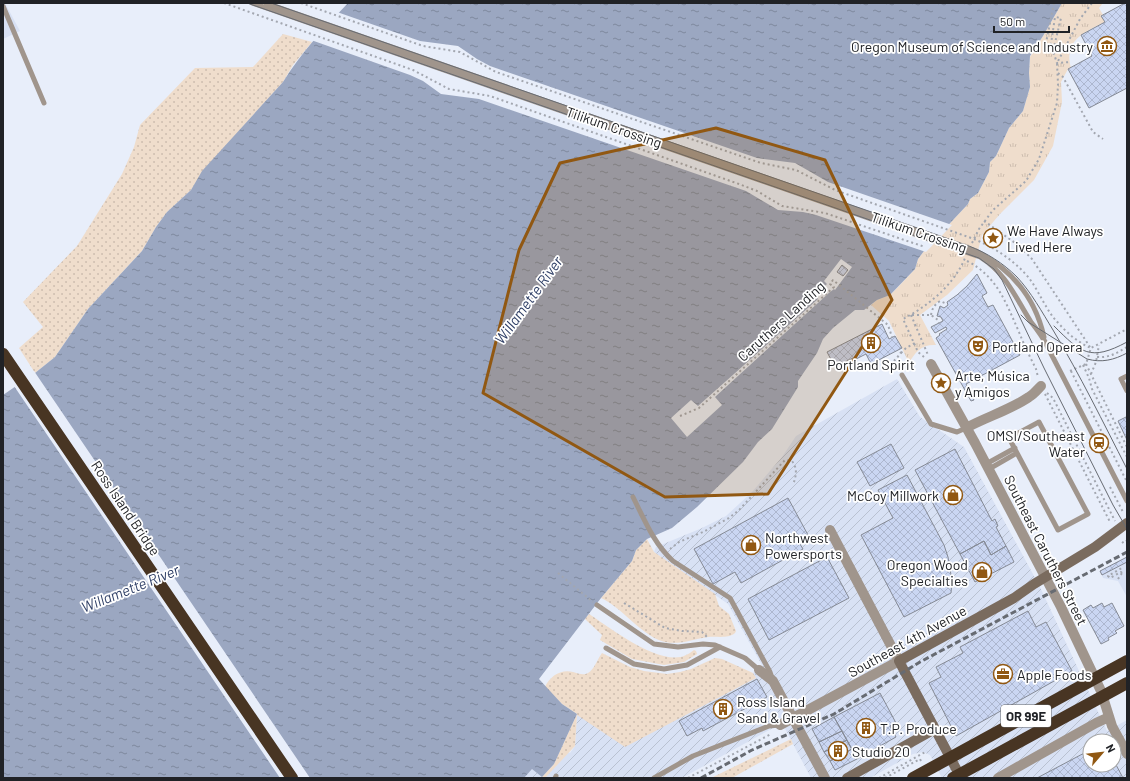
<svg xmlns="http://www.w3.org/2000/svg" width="1130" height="781" font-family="Barlow,sans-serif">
  <defs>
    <pattern id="industrial-furrows" width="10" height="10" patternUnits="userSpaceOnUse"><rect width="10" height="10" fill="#d8e1f4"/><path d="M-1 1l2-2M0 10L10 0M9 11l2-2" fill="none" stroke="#b9c1d1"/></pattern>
    <pattern id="grass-dots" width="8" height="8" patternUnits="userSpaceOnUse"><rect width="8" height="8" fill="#efddcc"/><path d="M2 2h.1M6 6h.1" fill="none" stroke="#cdbdaf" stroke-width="1.8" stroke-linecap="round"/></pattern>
    <pattern id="park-tufts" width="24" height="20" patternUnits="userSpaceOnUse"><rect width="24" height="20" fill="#efddcc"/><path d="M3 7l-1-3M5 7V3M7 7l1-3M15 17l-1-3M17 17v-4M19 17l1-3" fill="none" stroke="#cdbdaf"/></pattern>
    <pattern id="water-ripples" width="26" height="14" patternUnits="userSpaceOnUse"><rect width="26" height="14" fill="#9ba7c1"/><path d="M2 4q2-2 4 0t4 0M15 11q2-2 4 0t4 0" fill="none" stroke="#7e889d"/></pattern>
    <pattern id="building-cross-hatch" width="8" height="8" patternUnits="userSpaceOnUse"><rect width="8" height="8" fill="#cad6f2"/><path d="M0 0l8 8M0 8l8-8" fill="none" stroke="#adb7cf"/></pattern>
  </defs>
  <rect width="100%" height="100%" fill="#e8eefa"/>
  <path fill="#d8e1f4" d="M3,3h2l15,28 -17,8z
    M1127,557v40l-9,-16 -15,-3 -3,-7z"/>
  <path fill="url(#industrial-furrows)" fill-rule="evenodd" d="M897,379l23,38 44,30 76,140 67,144 20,-11v58h-185l-12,-23 -7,-3 -10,2 -43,24h-59l-29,-55 -100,55h-158l31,-37 15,12 5,-7 2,-32 179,-36 -3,-5 10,-6 -35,-63 -74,-52 2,-5 46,-19 24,-12 26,-24 30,-35 14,-21zM1090,741h24v24h-24z"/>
  <path fill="url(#grass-dots)" d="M283,34l29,8 -19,23 -10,17 -80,89 -12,19 -24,22 -11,15 -14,24 -54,58 -33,48 -20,16 -16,-25 24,-21 -20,-25 54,-56 45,-72 12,-27 6,-22 55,-57 58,-1z
    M647,539l7,13 61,42 4,12 10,8 7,17 -1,2c-7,6 -18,3 -27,4 -14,2 -28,8 -43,5 -18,-4 -36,-25 -51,-36 -4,-3 -8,-6 -13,-8l31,-37 4,-11z
    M589,614c20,13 72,54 97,41 3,-1 5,-3 8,-5l2,1 1,3 -13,8 -20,3 -32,-6 -32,-19 2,-5 -17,-16z
    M602,653l28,14 14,4 23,3 13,-2 11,-3 24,-11 7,1 31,14 3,5 -131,69 -48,-32 -2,31 -30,32h-2l-1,-1 12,-13 23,-50 -15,-10 -17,-17c5,-11 16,-18 28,-15 5,1 10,4 15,1 6,-3 10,-15 14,-20z
    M791,739l2,5 -61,34h-21z"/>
  <path fill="url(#park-tufts)" d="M1062,3h41l-4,5 4,7 -2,1 4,6c-20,10 -42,18 -34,46l-3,1 -7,13 1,20 -9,44 -19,34 -34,34 -18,21 -9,35 -26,25 -27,20 16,30c-14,-1 -21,7 -27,18l-20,-42 -18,-16 6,-5 13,-5 9,-9 16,-17 3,-10 6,-8 44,-47 2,-5 8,-6 11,-21 1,-10 6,-6 13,-28 14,-17 7,-24 -1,-14 1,-16 13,-21z"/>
  <path fill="url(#water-ripples)" d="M348,3h714l-19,33 -13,20 -1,17 1,14 -7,24 -14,17 -13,28 -6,6 -1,10 -11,21 -8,6 -2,5 -44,47 -6,8 -3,10 -25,26 -13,5 -13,10h-9l-22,18 -10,11 -6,14 -19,28v6l-26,42 -14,13 -15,20 -46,45 -25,21 -25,11 -11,11 -4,11 -31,37 -62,81 23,25 15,10 -23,50 -12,13 -10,-8 -8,9h-521v-383l32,-22 20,-16 33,-48 54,-58 14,-24 11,-15 24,-22 11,-19 81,-89c18,-29 41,-54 65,-79z"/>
  <path fill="#e8eefa" d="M337,12l83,29 38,5 19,13 13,7 267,92 38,5 33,19 124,43 -26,27 -110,-37 -13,-3 -25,-2 -32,-19 -267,-92 -38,-5 -18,-13 -13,-6 -99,-35z
    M841,259l11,8 -17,23 -1,-1 -4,3 -115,105 7,8 -35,32 -16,-19 20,-18 7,6 120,-107 -3,-4 12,-11 -3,-3z
    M34,371l276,407h-30l-266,-392z"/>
  <path fill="url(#building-cross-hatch)" stroke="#858a95" d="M1125,3h2v85l-38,20 -21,-39 24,-13 -11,-21 24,-13 -4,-6z
    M842,265l6,5 -5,6 -6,-4z
    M977,274l10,19 -5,3 6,11 5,-2 27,50 -54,29 8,16 -3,1 -35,-63 4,-3 -1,-1 8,-5 -1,-2 -11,6 -4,-6 12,-6 -2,-4 -4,-1 3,-10 4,2 4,-3 -1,-3 10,-7 10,-9z
    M882,324l7,15 6,-3 7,12 -31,16 -5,-10 -12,6 -1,-2 -18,9 -8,-15z
    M1126,417l1,2v21l-9,-19z
    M891,444l13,24 -34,18 -13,-24z
    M955,449l37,72 3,-2 3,7 -2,1 10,19 -15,9 -7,-14 -24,13 -45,-84z
    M907,475l37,70 4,12 4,24 -1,12 -47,24 -43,-82 32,-17 -15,-28z
    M788,498l20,37 -10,6 5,8 -62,34 -6,-11 -22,12 -19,-35z
    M984,541l7,14 15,-9 8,16 -39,20 -15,-28z
    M827,557l22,41 -80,42 -21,-41z
    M1127,557v5l-25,13 -2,-4z
    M1102,603l2,4 8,-4 12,23 -9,5 2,2 -9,5 1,2 -8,4 -18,-34 8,-5 2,3z
    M1028,611l8,16 10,-5 26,49 -116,65 -27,-53 12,-6 -5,-10 27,-14 -3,-6z
    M757,679l10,18 -64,34 -1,-3 -15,8 -8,-15z
    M880,693l16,30 -6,3 6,11 -39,22 -23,-42z
    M834,717l8,14 -23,11 -7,-13z
    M842,731l5,9 -23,12 -5,-10z
    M847,740l5,9 -22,12 -6,-9z
    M852,749l5,10 -22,11 -5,-9z
    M1090,750v15h24v-4l9,17h-86z"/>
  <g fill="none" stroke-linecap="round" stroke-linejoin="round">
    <path stroke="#a3a7b0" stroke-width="2" stroke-dasharray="2 3" stroke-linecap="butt" d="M224,3l189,67 36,19 41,7 249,88 18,7 25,15 43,7 100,34
      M301,3l122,43 37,6 36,20 265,91 35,7 39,20 139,49c21,9 40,21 55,39 9,12 15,27 24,39 10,12 23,25 38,31
      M1054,3l-8,40 5,1 4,-27 6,1 -8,33 4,12 13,-1
      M1058,73l5,4 30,55 10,7
      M984,221l34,24 14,14 58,88
      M972,243l7,-14 14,-19 33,-29 13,-22 18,-56 1,-19 -1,-21 23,-44 12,-16
      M967,261c30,15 39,42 52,71 5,13 11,25 17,37l2,8
      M911,315l17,40
      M912,315h19l7,5 1,3
      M931,315c1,-6 3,-10 9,-14l7,3
      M901,353l5,-5 9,-5
      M924,357l-6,-5 -15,-33c25,-13 51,-34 62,-61
      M1097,357c12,1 20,-4 30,-10
      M894,361l7,-8 -3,-3
      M1086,364l41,83
      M1083,365l6,13 3,11 35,68
      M1070,371l16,-7 5,-16 36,-19
      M1071,371l56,111
      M1091,374l5,-12 3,-17
      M1047,393l6,5 62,123
      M1045,394l65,128
      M680,416l19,-8 135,-121 -4,-3 3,-4 55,45 4,12
      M1110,487l13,25
      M1122,543l4,-3 1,1
      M670,549l9,-7 24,-10 26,-14 10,-8 46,-50 7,1c6,8 4,15 1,24
      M558,573l35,29
      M1122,573l-1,-1 -11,6 -2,-2 14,-8
      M1118,579l4,-6
      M624,603l41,25 17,3 20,1 5,5
      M688,778l83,-44
      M879,778l48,-27
      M885,778l35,-19 1,2"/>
    <path stroke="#a0958c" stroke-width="5" d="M252,3l728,254c27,17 35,40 51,65 5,6 9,12 13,18l83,161
      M266,3l710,248c35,18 59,46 68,86
      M3,6l41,97
      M902,375l29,49 26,8 9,-4
      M1127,376l-6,3 6,12
      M1039,422l49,92 -30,16 -49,-92z
      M986,464l29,-16
      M989,469l28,-16
      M633,497c11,22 21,47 40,64l57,37 40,74 2,6
      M597,605l57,39 24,3 25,-3 12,1 30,13 14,12
      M606,648l28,16 30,5 23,-4 33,-18
      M555,778l1,-2
      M654,778l39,-22 76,-30 11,-1"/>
    <path stroke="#a0958c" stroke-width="10" d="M931,364l44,79 86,164 40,84 11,35 15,28
      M966,428c20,-11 44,-18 63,-31 5,-3 8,-7 12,-11
      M759,670l14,11 52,97
      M780,725l119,-64 -69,-131
      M998,778l98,-55 13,-6"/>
    <path stroke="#7a6b5e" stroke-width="10" d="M847,778l88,-49
      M961,778l-62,-117 115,-63 20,-14 61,-37 32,-24"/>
    <path stroke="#483523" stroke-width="12" d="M3,354l289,424
      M913,778l214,-117
      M953,778l174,-95"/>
    <path stroke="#676b72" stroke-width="1" d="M247,3l732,255 15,11 8,11 42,88 69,137 14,24
      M271,3l698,243c18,7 34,17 48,31 14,15 25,35 36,53 27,45 50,92 74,139
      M1021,315l7,7 59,37c15,4 27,1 40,-6
      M1054,326c27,27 36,36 73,16"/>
    <path stroke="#676b72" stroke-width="3" stroke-dasharray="6 3" stroke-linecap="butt" d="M701,778l51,-28 82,-36 86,-52 207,-110"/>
  </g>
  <path fill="#915812" fill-opacity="0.2" stroke="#915812" stroke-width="3" stroke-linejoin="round" d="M716,128l109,32 67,140 -124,194 -103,3 -182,-104 36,-143 41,-87z"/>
  <defs>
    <g id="museum-ring" transform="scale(1)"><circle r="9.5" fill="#fff" stroke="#915812" stroke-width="1.5"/><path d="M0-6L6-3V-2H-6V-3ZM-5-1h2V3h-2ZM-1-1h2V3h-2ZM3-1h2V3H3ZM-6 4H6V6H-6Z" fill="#915812"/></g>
    <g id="sight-ring" transform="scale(1)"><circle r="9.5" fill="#fff" stroke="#915812" stroke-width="1.5"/><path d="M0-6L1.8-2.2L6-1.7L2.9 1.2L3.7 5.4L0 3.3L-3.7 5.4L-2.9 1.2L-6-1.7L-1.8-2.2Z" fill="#915812"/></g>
    <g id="building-ring" transform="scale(1)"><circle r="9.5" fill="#fff" stroke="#915812" stroke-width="1.5"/><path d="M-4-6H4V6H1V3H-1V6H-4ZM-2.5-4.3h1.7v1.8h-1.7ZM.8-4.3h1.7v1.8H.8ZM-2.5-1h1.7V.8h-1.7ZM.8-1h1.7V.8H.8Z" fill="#915812"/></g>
    <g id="theatre-ring" transform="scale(1)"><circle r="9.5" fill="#fff" stroke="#915812" stroke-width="1.5"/><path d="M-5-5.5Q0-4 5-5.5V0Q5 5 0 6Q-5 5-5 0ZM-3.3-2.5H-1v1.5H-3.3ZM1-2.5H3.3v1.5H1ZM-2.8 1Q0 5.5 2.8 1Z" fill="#915812"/></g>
    <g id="station-ring" transform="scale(1)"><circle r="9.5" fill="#fff" stroke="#915812" stroke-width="1.5"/><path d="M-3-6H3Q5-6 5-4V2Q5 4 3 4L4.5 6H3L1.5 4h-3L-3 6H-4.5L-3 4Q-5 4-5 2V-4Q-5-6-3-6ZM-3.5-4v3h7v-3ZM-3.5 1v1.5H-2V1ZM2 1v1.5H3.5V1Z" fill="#915812"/></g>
    <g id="shop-ring" transform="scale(1)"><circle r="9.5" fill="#fff" stroke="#915812" stroke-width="1.5"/><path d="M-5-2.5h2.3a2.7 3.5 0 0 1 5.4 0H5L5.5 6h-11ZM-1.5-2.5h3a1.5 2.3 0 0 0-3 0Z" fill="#915812"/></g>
    <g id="office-ring" transform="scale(1)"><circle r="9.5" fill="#fff" stroke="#915812" stroke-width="1.5"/><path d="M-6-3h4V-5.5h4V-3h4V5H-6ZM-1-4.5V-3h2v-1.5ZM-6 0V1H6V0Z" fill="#915812"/></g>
  </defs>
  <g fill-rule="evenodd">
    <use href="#museum-ring" x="1107" y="46"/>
    <use href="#sight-ring" x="993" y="238"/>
    <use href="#building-ring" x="871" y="343"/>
    <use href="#theatre-ring" x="978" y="346"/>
    <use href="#sight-ring" x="941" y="383"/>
    <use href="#station-ring" x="1099" y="443"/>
    <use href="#shop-ring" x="953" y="495"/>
    <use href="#shop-ring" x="751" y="545"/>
    <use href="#shop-ring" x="982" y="572"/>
    <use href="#office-ring" x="1003" y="674"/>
    <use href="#building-ring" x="723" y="709"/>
    <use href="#building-ring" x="866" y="728"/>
    <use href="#building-ring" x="838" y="751"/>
  </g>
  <g text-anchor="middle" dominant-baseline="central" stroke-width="3.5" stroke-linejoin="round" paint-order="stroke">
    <rect fill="#fff" stroke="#636467" stroke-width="1" x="1001" y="705" width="50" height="22" rx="3"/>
    <g font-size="13" font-weight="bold" fill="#202226">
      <text x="1026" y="716">OR 99E</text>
    </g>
    <g font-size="14" fill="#202226" stroke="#fff" text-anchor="start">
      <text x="1093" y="46" text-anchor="end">Oregon Museum of Science and Industry</text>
      <text x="1007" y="230">We Have Always<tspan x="1007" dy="16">Lived Here</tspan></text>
      <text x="992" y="346">Portland Opera</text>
      <text x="871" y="364" text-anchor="middle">Portland Spirit</text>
      <text x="955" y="375">Arte, Música<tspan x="955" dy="16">y Amigos</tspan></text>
      <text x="1085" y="435" text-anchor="end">OMSI/Southeast<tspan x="1085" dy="16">Water</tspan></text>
      <text x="939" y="495" text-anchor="end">McCoy Millwork</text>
      <text x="765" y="537">Northwest<tspan x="765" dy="16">Powersports</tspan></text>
      <text x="968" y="564" text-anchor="end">Oregon Wood<tspan x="968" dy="16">Specialties</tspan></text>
      <text x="1017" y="674">Apple Foods</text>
      <text x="737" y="701">Ross Island<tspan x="737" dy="16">Sand &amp; Gravel</tspan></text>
      <text x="880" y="728">T.P. Produce</text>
      <text x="852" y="751">Studio 20</text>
    </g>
    <g font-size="14" fill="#202226" stroke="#fff">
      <text transform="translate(614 127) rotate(19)">Tilikum Crossing</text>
      <text transform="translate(919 232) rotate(19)">Tilikum Crossing</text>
      <text transform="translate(781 321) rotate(-42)">Caruthers Landing</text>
      <text transform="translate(126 508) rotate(56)">Ross Island Bridge</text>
      <text transform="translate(1046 550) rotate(63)">Southeast Caruthers Street</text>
      <text transform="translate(907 641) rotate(-29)">Southeast 4th Avenue</text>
    </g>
    <g font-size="15" font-style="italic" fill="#304067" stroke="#fff">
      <text transform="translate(528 300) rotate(-54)">Willamette River</text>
      <text transform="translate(130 588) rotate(-22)">Willamette River</text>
    </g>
  </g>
  <rect width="1130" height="781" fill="none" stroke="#202226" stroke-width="8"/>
  <g transform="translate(1102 753) rotate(62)"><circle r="19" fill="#ffffff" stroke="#a6a7a8"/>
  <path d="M0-3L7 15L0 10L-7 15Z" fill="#915812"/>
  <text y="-6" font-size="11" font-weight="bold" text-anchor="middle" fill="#202226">N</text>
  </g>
  <path d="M994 26v6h75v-6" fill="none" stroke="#202226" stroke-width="2"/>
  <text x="1000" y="26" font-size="12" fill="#202226" stroke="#ffffff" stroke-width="3" paint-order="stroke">50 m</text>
</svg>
